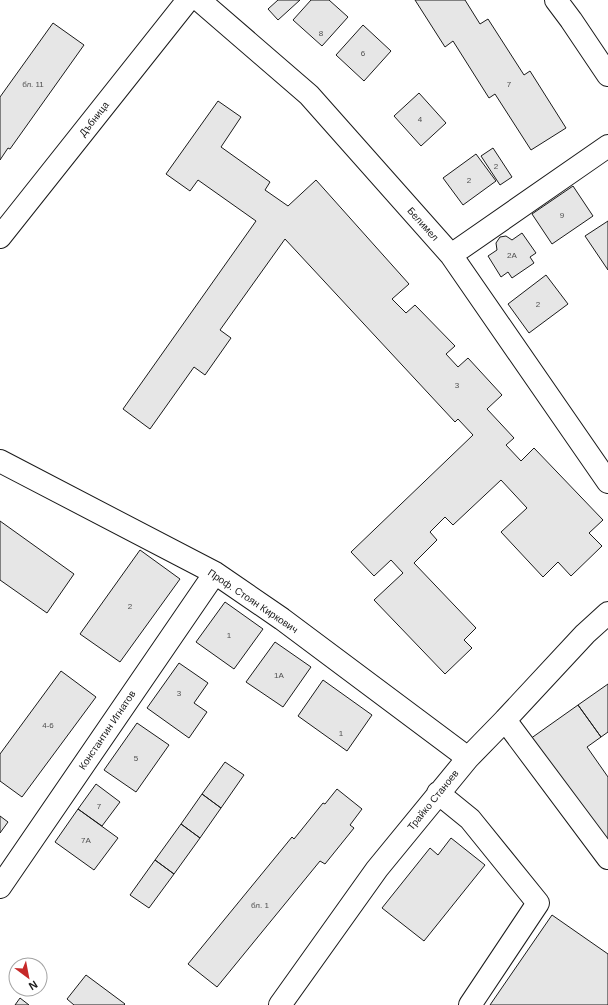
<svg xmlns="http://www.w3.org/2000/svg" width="608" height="1005" font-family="Helvetica,sans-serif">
  <rect width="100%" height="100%" fill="#fff"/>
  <path fill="#e6e6e6" stroke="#1a1a1a" d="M278,0h22l-22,20 -10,-11z
    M311,0h18l19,17 -26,29 -29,-26z
    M415,0h50l15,24 8,-5 36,56 6,-4 36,57 -35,22 -36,-56 -6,4 -36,-57 -8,6z
    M53,23l31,22 -74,104 -2,-1 -8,12v-63z
    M363,25l28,26 -27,30 -28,-26z
    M419,93l27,30 -25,23 -27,-30z
    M218,101l23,16 -20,30 49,35 -5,8 23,16 28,-26 93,104 -17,15 14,14 9,-8 40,41 -9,8 12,13 10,-9 34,37 -15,14 27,29 -8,7 15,16 13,-13 69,72 -14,13 13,13 -31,30 -13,-14 -15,15 -42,-45 26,-24 -26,-28 -48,45 -8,-8 -15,15 7,8 -23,23 62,65 -12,12 8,8 -27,26 -71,-74 29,-27 -12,-13 -17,16 -23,-24 122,-117 -15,-16 -3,3 -170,-183 -65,91 11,8 -26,37 -11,-8 -44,62 -27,-20 133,-188 -58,-41 -8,11 -24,-17z
    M493,148l19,29 -12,8 -19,-29z
    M476,154l20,27 -33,24 -20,-27z
    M573,186l20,30 -41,28 -20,-30z
    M608,221v49l-23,-34z
    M522,233l14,20 -6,4 4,6 -22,15 -4,-6 -7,5 -13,-21 9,-6 -1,-7 4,-6 6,-1 6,4z
    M546,275l22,29 -39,29 -21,-29z
    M0,521l74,53 -27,39 -47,-33z
    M140,550l40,29 -60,83 -40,-28z
    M225,602l38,27 -29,40 -38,-27z
    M275,642l36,25 -28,40 -37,-25z
    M179,663l29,20 -14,20 13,9 -18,26 -42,-30z
    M61,671l35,26 -74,100 -22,-16v-27z
    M323,680l49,35 -25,36 -49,-35z
    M608,684v48l-7,5 -23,-32z
    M578,705l23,32 -14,10 21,30v72l-78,-110z
    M137,723l32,22 -33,47 -32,-22z
    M225,762l19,13 -23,33 -19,-14z
    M96,784l24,18 -18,24 -24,-17z
    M337,789l25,20 -12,16 4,3 -29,36 -5,-3 -103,126 -29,-23 104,-127 2,2 29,-36 2,1z
    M202,794l19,14 -21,30 -19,-14z
    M78,809l40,29 -24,32 -39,-28z
    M0,816l8,6 -8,11z
    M181,824l19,14 -26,36 -19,-14z
    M451,838l34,27 -61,76 -42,-33 48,-60 8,7z
    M155,860l19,14 -25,34 -19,-13z
    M552,915l56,39v51h-118z
    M86,975l39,29 -1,1h-50l-7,-6z
    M20,998l9,7h-14z"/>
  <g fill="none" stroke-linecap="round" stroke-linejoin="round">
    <g stroke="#1a1a1a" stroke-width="24">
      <path id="minor" d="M199,0l110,95 142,160 157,227
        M0,237l188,-237
        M451,255l157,-109
        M0,461l215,112 67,46 186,139
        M505,720l103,138
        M438,793l32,26 68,84 -68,102
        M0,887l215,-314
        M280,1005l97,-136 91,-111 37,-38 80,-86 23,-21"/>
    </g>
    <g stroke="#1a1a1a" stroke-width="24">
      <path id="major" d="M556,0l15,20 37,55"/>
    </g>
    <use href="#minor" stroke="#fff" stroke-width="22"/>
    <use href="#major" stroke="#fff" stroke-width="22"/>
  </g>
  <g text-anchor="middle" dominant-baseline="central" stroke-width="3" stroke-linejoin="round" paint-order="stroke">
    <g font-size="8" fill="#4d4d4d">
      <text x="321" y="33">8</text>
      <text x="363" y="53">6</text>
      <text x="33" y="84">бл. 11</text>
      <text x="509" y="84">7</text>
      <text x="420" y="119">4</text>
      <text x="496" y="166">2</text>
      <text x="469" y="180">2</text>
      <text x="562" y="215">9</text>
      <text x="512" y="255">2А</text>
      <text x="538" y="304">2</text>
      <text x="457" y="385">3</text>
      <text x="130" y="606">2</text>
      <text x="229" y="635">1</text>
      <text x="279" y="675">1А</text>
      <text x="179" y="693">3</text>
      <text x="48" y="725">4-6</text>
      <text x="341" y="733">1</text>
      <text x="136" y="758">5</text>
      <text x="99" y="806">7</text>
      <text x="86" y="840">7А</text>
      <text x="260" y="905">бл. 1</text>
    </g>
    <g font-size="10" fill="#1a1a1a" stroke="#fff">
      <text transform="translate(94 119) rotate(-52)">Дъбница</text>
      <text transform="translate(423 224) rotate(48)">Белимел</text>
      <text transform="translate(253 601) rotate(34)">Проф. Стоян Киркович</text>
      <text transform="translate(107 730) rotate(-56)">Константин Игнатов</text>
      <text transform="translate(433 800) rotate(-51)">Трайко Станоев</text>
    </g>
  </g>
  <g transform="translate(28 977) rotate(148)"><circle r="19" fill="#ffffff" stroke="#a3a3a3"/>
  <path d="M0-3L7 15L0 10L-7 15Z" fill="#c62828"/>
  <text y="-6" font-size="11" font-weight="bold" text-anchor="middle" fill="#1a1a1a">N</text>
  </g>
</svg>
